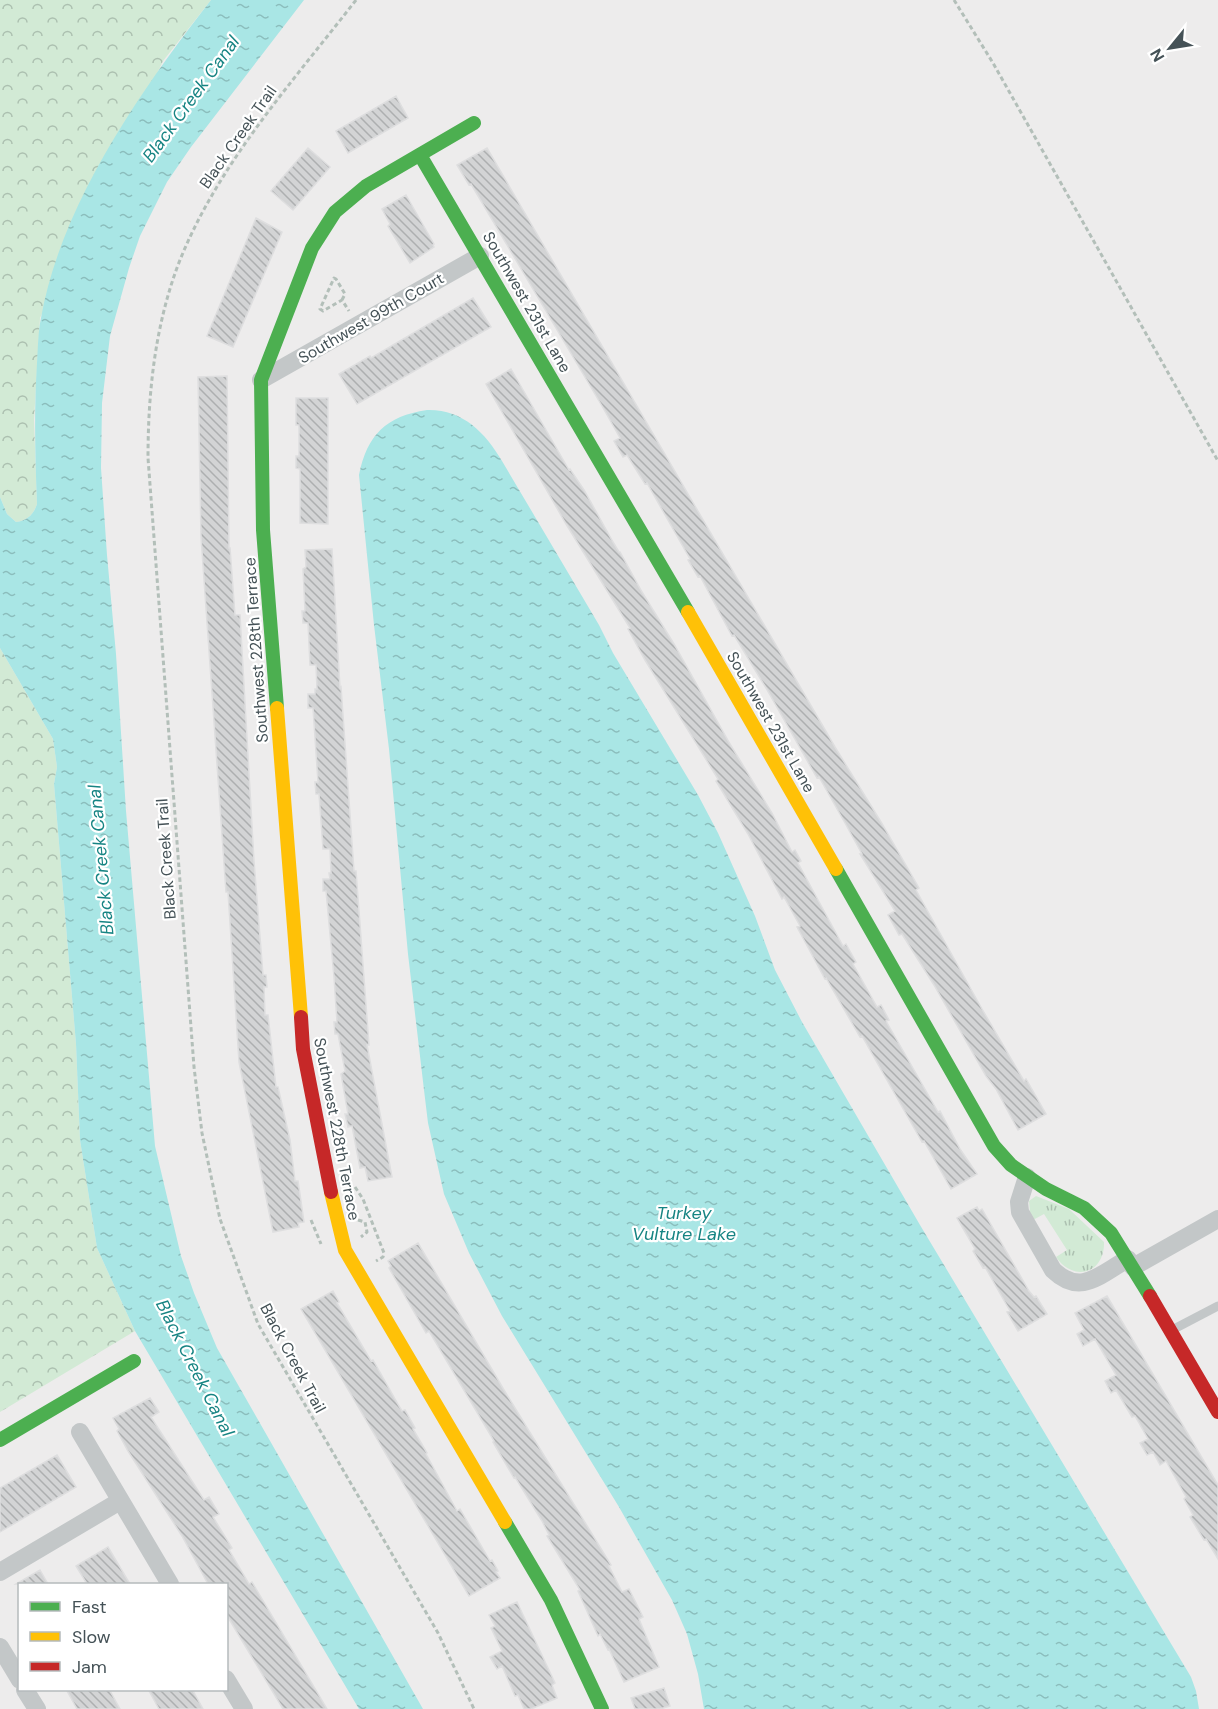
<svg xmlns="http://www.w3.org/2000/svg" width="1218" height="1709" font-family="'DM Sans',sans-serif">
  <defs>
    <pattern id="grass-tufts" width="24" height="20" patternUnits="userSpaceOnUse" patternTransform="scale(1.5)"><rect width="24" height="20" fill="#d2ead5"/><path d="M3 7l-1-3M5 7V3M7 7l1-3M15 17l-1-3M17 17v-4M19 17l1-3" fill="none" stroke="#acc0b0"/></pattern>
    <pattern id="forest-crowns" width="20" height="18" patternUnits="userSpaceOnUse" patternTransform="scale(1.5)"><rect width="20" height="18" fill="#d2ead5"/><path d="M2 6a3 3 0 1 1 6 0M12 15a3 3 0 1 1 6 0" fill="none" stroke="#acc0b0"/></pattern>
    <pattern id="water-ripples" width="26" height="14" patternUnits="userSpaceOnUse" patternTransform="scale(1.5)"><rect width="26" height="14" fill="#a9e6e5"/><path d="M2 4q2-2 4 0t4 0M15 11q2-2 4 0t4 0" fill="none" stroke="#8bbdbc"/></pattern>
    <pattern id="building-back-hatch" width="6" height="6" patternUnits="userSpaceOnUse" patternTransform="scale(1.5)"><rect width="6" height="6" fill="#d3d4d5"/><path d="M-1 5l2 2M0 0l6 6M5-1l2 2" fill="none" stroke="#adafb0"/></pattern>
  </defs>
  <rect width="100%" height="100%" fill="#edecec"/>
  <path fill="url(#grass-tufts)" d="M1036,1196l33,13 35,33c1,31 -30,41 -48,15l11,-7 -23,-36 -11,6 -3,-8 -1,-11z"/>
  <path fill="url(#forest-crowns)" d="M0,0h211l-48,61 -123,257 -6,102 3,84c-3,10 -10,17 -21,18l-9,-8 -7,-17z
    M0,648l53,91 4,28 -3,17 22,260 4,96 17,108 38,83 -135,81z"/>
  <path fill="url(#water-ripples)" d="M211,0h93l-113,147 -24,35 -27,54 -11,32 -19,68 -8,67 -1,65 6,87 9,99 10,157 29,335 26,110 13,37 23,55 206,361h-64l-224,-378 -38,-83 -17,-108 -4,-96 -22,-260 3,-17 -4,-28 -53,-91v-151l7,17 9,8c11,-1 18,-8 21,-18 -2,-48 -3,-94 0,-141 1,-15 1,-31 4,-45 20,-114 100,-228 170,-318z
    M427,410c35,-1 58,22 75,51l97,164 14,28 85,142 20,38 37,83 20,54 27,52 118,203 271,452 5,14 3,18h-495l-6,-35 -11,-40 -15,-34 -53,-93 -117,-191 -33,-63 -25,-59 -16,-71 -4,-33 -16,-136 -19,-205 -15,-124 -15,-150c8,-40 27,-59 68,-65z"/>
  <path fill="url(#building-back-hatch)" stroke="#dededf" stroke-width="1.5" d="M396,96l12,22 -60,35 -12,-22z
    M308,148l22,19 -37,43 -22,-19z
    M487,148l348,599 46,75 38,66 -3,2 66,119 42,72 2,-2 20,35 -28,16 -22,-41 -10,-13 -52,-91 -32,-51 -3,1 -11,-20 7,-4 -35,-57h2l-17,-31 -26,-46 -2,1 -51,-90 -32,-53 -2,1 -32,-60 -2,1 -10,-17 2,-1 -43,-76 -2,1 -18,-29 -4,2 -9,-16 6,-3 -18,-32 -131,-222 -2,1 -12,-20z
    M406,195l28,49 -1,1 1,2 -24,16 -22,-37 2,-2 -8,-15z
    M256,218l26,14 -49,115 -26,-11z
    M473,298l18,29 -134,77 -18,-30 31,-18 1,2z
    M511,369l58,101 1,-1 14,21 29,52 6,10h1l22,40 32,52 56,100 42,69 20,39 3,-2 6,11 -3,2 45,83 3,-2 10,18 -3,2 24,43 4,-2 8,15 -3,1 52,91 2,-1 20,38 17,25 -26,15 -27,-48 -2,1 -60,-106 -2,1 -34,-59 -1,1 -28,-52 3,-1 -16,-29 -2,2 -34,-65 -32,-53 2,-2 -73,-119 -17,-31 2,-1 -64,-104 -80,-140z
    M227,376l2,172h1l5,67h5l14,246 9,114h3l1,12h-3l1,28h3l8,72h2l12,53 5,41h3l6,41 -6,1 1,4 -26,5 -34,-170 -11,-170h-2l-25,-355 -3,-160z
    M296,398h32v126l-28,-1v-54l-4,-1v-12h3v-31h-3z
    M332,549l8,139 1,-1 13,184h2l13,174h-2l25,132 -24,4 -3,-14 -5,1 -8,-42 -4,1 -3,-13h3l-7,-40 4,-3 -7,-37h-3l-1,-12h3l-3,-45 -8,-86h-3v-12h7l-1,-6h2l-1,-24h-7l-4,-55h-3l-1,-12h3l-5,-74h-5v-14h7v-5h2l-1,-24h-6l-2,-42h-5l-1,-12h3l-2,-42 3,-2 -1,-17z
    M977,1207l2,4 3,-2 47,82 5,6 2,-1 11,18 -29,17 -11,-19 3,-1 -25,-44 -2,1 -10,-17 2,-2 -18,-31z
    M418,1243l86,147 107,175 -2,1 13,26 7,-3 14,28 -4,2 20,48 -35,15 -15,-33 -1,1 -8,-16 -2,2 -20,-45 2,-1 -33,-54 2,-1 -7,-14 -27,-44 -1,1 -21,-36 1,-1 -65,-110 -3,2 -37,-65 2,-2 -3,-5z
    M333,1291l6,11 -2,1 34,58 2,-1 26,46 3,5 3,-1 10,18 -2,1 14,24 -1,1 31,57 3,-2 30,52 2,-1 6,11 -2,1 4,6 -31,18 -168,-287z
    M1107,1296l111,189v74l-12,-20 -2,1 -14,-23 3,-2 -9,-16 2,-2 -20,-36 -6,4 -7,-13 -6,3 -7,-12 8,-4 -13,-23 -3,1 -16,-27 -5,3 -6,-12 11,-6 -21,-36 -12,7 -6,-12 7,-4 -9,-17z
    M150,1398l9,14 -8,5 53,83 5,-3 10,17 -6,3 19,31 -3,2 20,34 3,-2 75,127h-44l-57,-95v-30h-18l-26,-48 -54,-85 -11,-20 2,-2 -6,-11z
    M57,1455l19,32 -76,45v-44z
    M108,1547l22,37h-43l-11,-18z
    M40,1570l8,14h-32z
    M517,1602l38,81 -3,2 5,13 -26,11h-7l-6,-14 -3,1 -13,-30 -5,3 -7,-12 12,-6 -11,-23 4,-2 -6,-11z
    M664,1688l6,18 -10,3h-25l-4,-11z
    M66,1689h43l11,20h-43z
    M148,1689h44l11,20h-44z"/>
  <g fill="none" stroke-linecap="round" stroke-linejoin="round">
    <path stroke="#b3bfb9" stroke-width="3" stroke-dasharray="4.5 3" stroke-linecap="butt" d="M356,0c-65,84 -139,165 -178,265 -23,62 -30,127 -30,193l46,609 8,66 18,86 38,105 180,309 36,76
      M954,0l39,63 225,398
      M342,300l3,-6 -9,-15 -2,-1 -14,31 3,2 19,-11 7,11
      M355,1187l8,12 21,54 -1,4 -7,4
      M311,1220l10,24
      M358,1220l7,2 2,10 -6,5"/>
    <path stroke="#c3c7c8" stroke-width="9" d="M1172,1330l46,-24"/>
    <path stroke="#c3c7c8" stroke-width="18" d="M261,380l219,-124
      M1027,1177l-8,25 1,10 33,58c28,27 47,4 75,-11
      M1133,1267l85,-48
      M80,1432l90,152
      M0,1572l120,-71
      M0,1647l20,33
      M226,1679l18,30
      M25,1690l12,19"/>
    <path stroke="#4caf50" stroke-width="14" d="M420,155l268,457
      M277,708l-14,-178 -2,-150 51,-132 23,-36 31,-26 108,-63
      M836,869l158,277 17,19 35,24 38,19 27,25 39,63
      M0,1440l134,-79
      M505,1522l46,78 51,109"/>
    <path stroke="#ffc107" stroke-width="14" d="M688,612l148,257
      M277,708l24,309
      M331,1192l14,58 160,272"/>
    <path stroke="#c62828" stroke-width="14" d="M301,1017l2,32 28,143
      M1150,1296l68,116"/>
  </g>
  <g text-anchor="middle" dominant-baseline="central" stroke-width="4.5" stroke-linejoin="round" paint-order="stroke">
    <g font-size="16" fill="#455257" stroke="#fff">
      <text transform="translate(238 137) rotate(-55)">Black Creek Trail</text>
      <text transform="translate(527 302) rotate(60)">Southwest 231st Lane</text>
      <text transform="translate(371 318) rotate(-30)">Southwest 99th Court</text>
      <text transform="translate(256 650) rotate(-94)">Southwest 228th Terrace</text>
      <text transform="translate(771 722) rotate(60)">Southwest 231st Lane</text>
      <text transform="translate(166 859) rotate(-94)">Black Creek Trail</text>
      <text transform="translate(337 1129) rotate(79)">Southwest 228th Terrace</text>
      <text transform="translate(293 1358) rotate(62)">Black Creek Trail</text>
    </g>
    <g font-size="18" font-style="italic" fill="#168483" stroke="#fff">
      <text transform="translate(191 99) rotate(-54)">Black Creek Canal</text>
      <text transform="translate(101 860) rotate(-95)">Black Creek Canal</text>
      <text x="684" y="1213">Turkey<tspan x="684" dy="21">Vulture Lake</tspan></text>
      <text transform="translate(195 1368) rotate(63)">Black Creek Canal</text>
    </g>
  </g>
  <rect x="18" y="1583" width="210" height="108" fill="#ffffff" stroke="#b5babc" stroke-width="1.5"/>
  <rect x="30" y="1602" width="30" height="9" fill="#4caf50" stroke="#b5babc" stroke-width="1.5"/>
  <text x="72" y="1613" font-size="18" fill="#455257">Fast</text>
  <rect x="30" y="1632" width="30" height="9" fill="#ffc107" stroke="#b5babc" stroke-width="1.5"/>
  <text x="72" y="1643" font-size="18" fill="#455257">Slow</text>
  <rect x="30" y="1662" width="30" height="9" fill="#c62828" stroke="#b5babc" stroke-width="1.5"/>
  <text x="72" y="1673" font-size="18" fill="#455257">Jam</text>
  <g transform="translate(1170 48) rotate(240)" stroke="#ffffff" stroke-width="4.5" paint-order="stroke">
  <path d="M0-4.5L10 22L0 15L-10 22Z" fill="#455257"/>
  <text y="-9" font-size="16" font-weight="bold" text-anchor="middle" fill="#455257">N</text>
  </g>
</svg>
